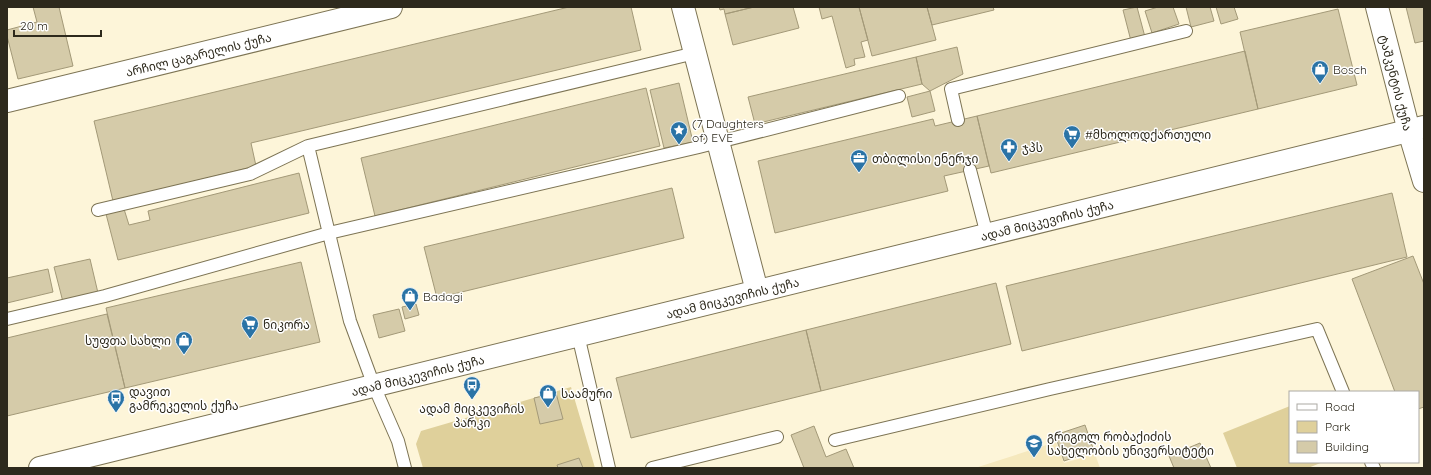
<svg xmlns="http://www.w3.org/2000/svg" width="1431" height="475" font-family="Quicksand,'Noto Sans Georgian',sans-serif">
  <rect width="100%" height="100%" fill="#fdf5d9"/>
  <path fill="#f5e8bd" d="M1056,442l8,21 31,-9 5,14h-125z"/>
  <path fill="#dfd09b" d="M571,387l24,81h-172l-7,-24 5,-13z
    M1290,406v56h33l-15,6h-71l-14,-35z"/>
  <path fill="#d5cba9" stroke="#a39978" d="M33,7h26l14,59 -55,13 -11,-43v-6l30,-8z
    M569,7h62l10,43 -390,93 5,23 -143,35 -19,-80z
    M719,7h35l-29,7 -1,-5 -4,1z
    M754,7h39l6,21 -66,17 -8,-31z
    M819,7h40l9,33 -7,2 4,15 -11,2 1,6 -9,3 -14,-52 -10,3z
    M859,7h68l9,33 -64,16z
    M927,7h66l1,3 -62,15z
    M1137,7l8,30 -14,4 -8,-31z
    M1158,7h15l6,17 -27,9 -7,-22z
    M1186,7h24l4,14 -23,6z
    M1216,7h18l4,12 -17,5z
    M1406,7h18v34l-9,2z
    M1338,9l19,76 -99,24 -18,-77z
    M957,47l6,27 -33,17 -8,-7 -6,-27z
    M1245,51l13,58 -267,64 -14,-57z
    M916,57l6,27 -167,40 -7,-27z
    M679,83l14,59 -29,6 -14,-58z
    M646,88l14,58 -285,70 -14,-58z
    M930,91l5,20 -23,6 -5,-20z
    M977,116l12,50 -45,10 4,15 -173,42 -17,-72 175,-42 2,7z
    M299,173l10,40 -191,47 -12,-46 18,-5 5,16 21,-5 -2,-9z
    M672,188l12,50 -247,60 -13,-51z
    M1392,193l15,64 -385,94 -16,-65z
    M1413,256l11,28v123l-6,2v-17h-23l-43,-113z
    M90,259l8,34 -35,9 -9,-35z
    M301,262l19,80 -195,46 -19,-80z
    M48,269l5,23 -46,11v-25z
    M996,283l15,61 -190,47 -15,-61z
    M416,304l3,11 -14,4 -3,-12z
    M399,309l6,22 -26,7 -6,-23z
    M107,314l18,74 -118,28v-78z
    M806,330l15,61 -190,47 -15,-60z
    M556,393l7,26 -23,5 -6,-26z
    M1085,425l9,26 -30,10 -9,-26z
    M814,426l12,31 20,-8 8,19h-50l-13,-33z
    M1200,443l11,25h-37l-5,-12z
    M579,458l4,10h-25l-1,-3z"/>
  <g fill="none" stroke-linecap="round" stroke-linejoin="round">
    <g stroke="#7d7454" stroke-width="14">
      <path id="service" d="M958,120l-7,-31 235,-58
        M308,146l42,175 24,65 24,55 7,27
        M970,170l17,65
        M98,210l152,-36 58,-28 387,-93
        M7,319l98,-23 224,-63 370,-86 200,-51
        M578,335l31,133
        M835,440l215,-51 267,-60 26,63
        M1371,462l3,6
        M652,468l125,-31"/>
    </g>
    <g stroke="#7d7454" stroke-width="24">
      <g id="minor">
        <path d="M683,7l74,284"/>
        <path id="s1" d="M1377,7l32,124 15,50"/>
        <path id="s2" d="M7,101l384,-94"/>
      </g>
    </g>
    <g stroke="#7d7454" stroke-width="24">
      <g id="secondary">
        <path id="s3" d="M40,468l1384,-341"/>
      </g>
    </g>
    <use href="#service" stroke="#fff" stroke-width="12"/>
    <use href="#minor" stroke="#fff" stroke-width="22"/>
    <use href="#secondary" stroke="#fff" stroke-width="22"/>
  </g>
  <defs>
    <g id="shop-pin" transform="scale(0.9)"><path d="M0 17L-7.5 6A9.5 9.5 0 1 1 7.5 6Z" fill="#2a73a6" stroke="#fff"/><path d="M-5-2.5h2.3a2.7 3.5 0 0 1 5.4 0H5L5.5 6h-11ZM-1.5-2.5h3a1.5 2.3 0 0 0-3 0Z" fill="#fff"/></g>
    <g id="sight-pin" transform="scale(0.9)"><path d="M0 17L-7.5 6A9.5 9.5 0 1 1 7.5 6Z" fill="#2a73a6" stroke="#fff"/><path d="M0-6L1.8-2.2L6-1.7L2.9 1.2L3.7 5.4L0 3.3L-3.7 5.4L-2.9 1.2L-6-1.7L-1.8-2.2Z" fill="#fff"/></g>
    <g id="supermarket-pin" transform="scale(0.9)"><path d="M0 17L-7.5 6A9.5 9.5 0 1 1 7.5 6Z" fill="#2a73a6" stroke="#fff"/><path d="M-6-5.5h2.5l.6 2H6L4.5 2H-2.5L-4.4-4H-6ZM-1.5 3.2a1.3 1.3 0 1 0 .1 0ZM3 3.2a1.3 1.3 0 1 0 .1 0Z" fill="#fff"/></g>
    <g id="pharmacy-pin" transform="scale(0.9)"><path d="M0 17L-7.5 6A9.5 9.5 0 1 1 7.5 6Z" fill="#2a73a6" stroke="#fff"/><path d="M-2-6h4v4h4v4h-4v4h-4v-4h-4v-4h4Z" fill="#fff"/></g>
    <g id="office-pin" transform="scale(0.9)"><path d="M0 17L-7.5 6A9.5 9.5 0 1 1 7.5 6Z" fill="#2a73a6" stroke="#fff"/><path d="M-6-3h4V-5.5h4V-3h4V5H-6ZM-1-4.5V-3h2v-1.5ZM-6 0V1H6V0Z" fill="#fff"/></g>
    <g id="bus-pin" transform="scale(0.9)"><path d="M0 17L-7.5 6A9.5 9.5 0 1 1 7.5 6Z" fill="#2a73a6" stroke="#fff"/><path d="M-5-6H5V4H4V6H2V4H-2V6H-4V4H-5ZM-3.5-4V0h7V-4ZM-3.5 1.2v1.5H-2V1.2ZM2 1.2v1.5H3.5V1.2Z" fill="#fff"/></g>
    <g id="university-pin" transform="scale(0.9)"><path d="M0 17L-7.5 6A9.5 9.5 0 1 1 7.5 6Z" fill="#2a73a6" stroke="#fff"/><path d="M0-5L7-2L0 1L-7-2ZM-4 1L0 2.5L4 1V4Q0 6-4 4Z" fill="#fff"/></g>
  </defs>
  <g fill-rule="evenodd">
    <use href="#shop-pin" x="1320" y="69"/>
    <use href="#sight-pin" x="679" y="130"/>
    <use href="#supermarket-pin" x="1072" y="134"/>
    <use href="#pharmacy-pin" x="1009" y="147"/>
    <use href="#office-pin" x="859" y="158"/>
    <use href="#shop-pin" x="410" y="296"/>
    <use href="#supermarket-pin" x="250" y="324"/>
    <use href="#shop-pin" x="184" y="340"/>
    <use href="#bus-pin" x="472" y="385"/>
    <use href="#shop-pin" x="548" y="393"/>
    <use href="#bus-pin" x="116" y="398"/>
    <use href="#university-pin" x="1034" y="443"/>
  </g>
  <g text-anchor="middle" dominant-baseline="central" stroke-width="3" stroke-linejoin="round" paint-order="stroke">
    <g font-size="12" fill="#2d291c" stroke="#fff">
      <text stroke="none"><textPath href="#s2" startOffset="197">არჩილ ცაგარელის ქუჩა</textPath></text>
      <text stroke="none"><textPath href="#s1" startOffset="78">ტაშკენტის ქუჩა</textPath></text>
      <text stroke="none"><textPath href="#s3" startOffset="1037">ადამ მიცკევიჩის ქუჩა</textPath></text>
      <text stroke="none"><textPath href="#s3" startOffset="713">ადამ მიცკევიჩის ქუჩა</textPath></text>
      <text stroke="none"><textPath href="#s3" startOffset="389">ადამ მიცკევიჩის ქუჩა</textPath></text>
    </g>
    <g font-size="12" fill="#2d291c" stroke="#fff" text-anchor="start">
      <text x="1333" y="69">Bosch</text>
      <text x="692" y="123">(7 Daughters<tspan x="692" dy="14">of) EVE</tspan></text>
      <text x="1085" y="134">#მხოლოდქართული</text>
      <text x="1022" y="147">ჯპს</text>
      <text x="872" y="158">თბილისი ენერჯი</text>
      <text x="423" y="296">Badagi</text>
      <text x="263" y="324">ნიკორა</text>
      <text x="171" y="340" text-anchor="end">სუფთა სახლი</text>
      <text x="129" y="391">დავით<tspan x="129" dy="14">გამრეკელის ქუჩა</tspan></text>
      <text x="561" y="393">საამური</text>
      <text x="472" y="408" text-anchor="middle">ადამ მიცკევიჩის<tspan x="472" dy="14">პარკი</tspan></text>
      <text x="1047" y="436">გრიგოლ რობაქიძის<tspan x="1047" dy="14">სახელობის უნივერსიტეტი</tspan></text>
    </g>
  </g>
  <rect width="1431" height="475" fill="none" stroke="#2d291c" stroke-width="16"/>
  <rect x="1289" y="391" width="130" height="72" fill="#ffffff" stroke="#aba9a4"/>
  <rect x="1297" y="404" width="20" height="6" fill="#ffffff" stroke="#aba9a4"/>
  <text x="1325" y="411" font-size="12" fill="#2d291c">Road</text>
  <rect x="1297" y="421" width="20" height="12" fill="#dfd09b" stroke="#aba9a4"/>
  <text x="1325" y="431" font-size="12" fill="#2d291c">Park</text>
  <rect x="1297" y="441" width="20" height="12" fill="#d5cba9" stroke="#aba9a4"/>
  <text x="1325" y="451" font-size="12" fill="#2d291c">Building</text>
  <path d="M14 30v6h87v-6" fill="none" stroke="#2d291c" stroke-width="2"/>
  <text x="20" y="30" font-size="12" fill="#2d291c" stroke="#ffffff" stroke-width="3" paint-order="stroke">20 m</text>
</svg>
